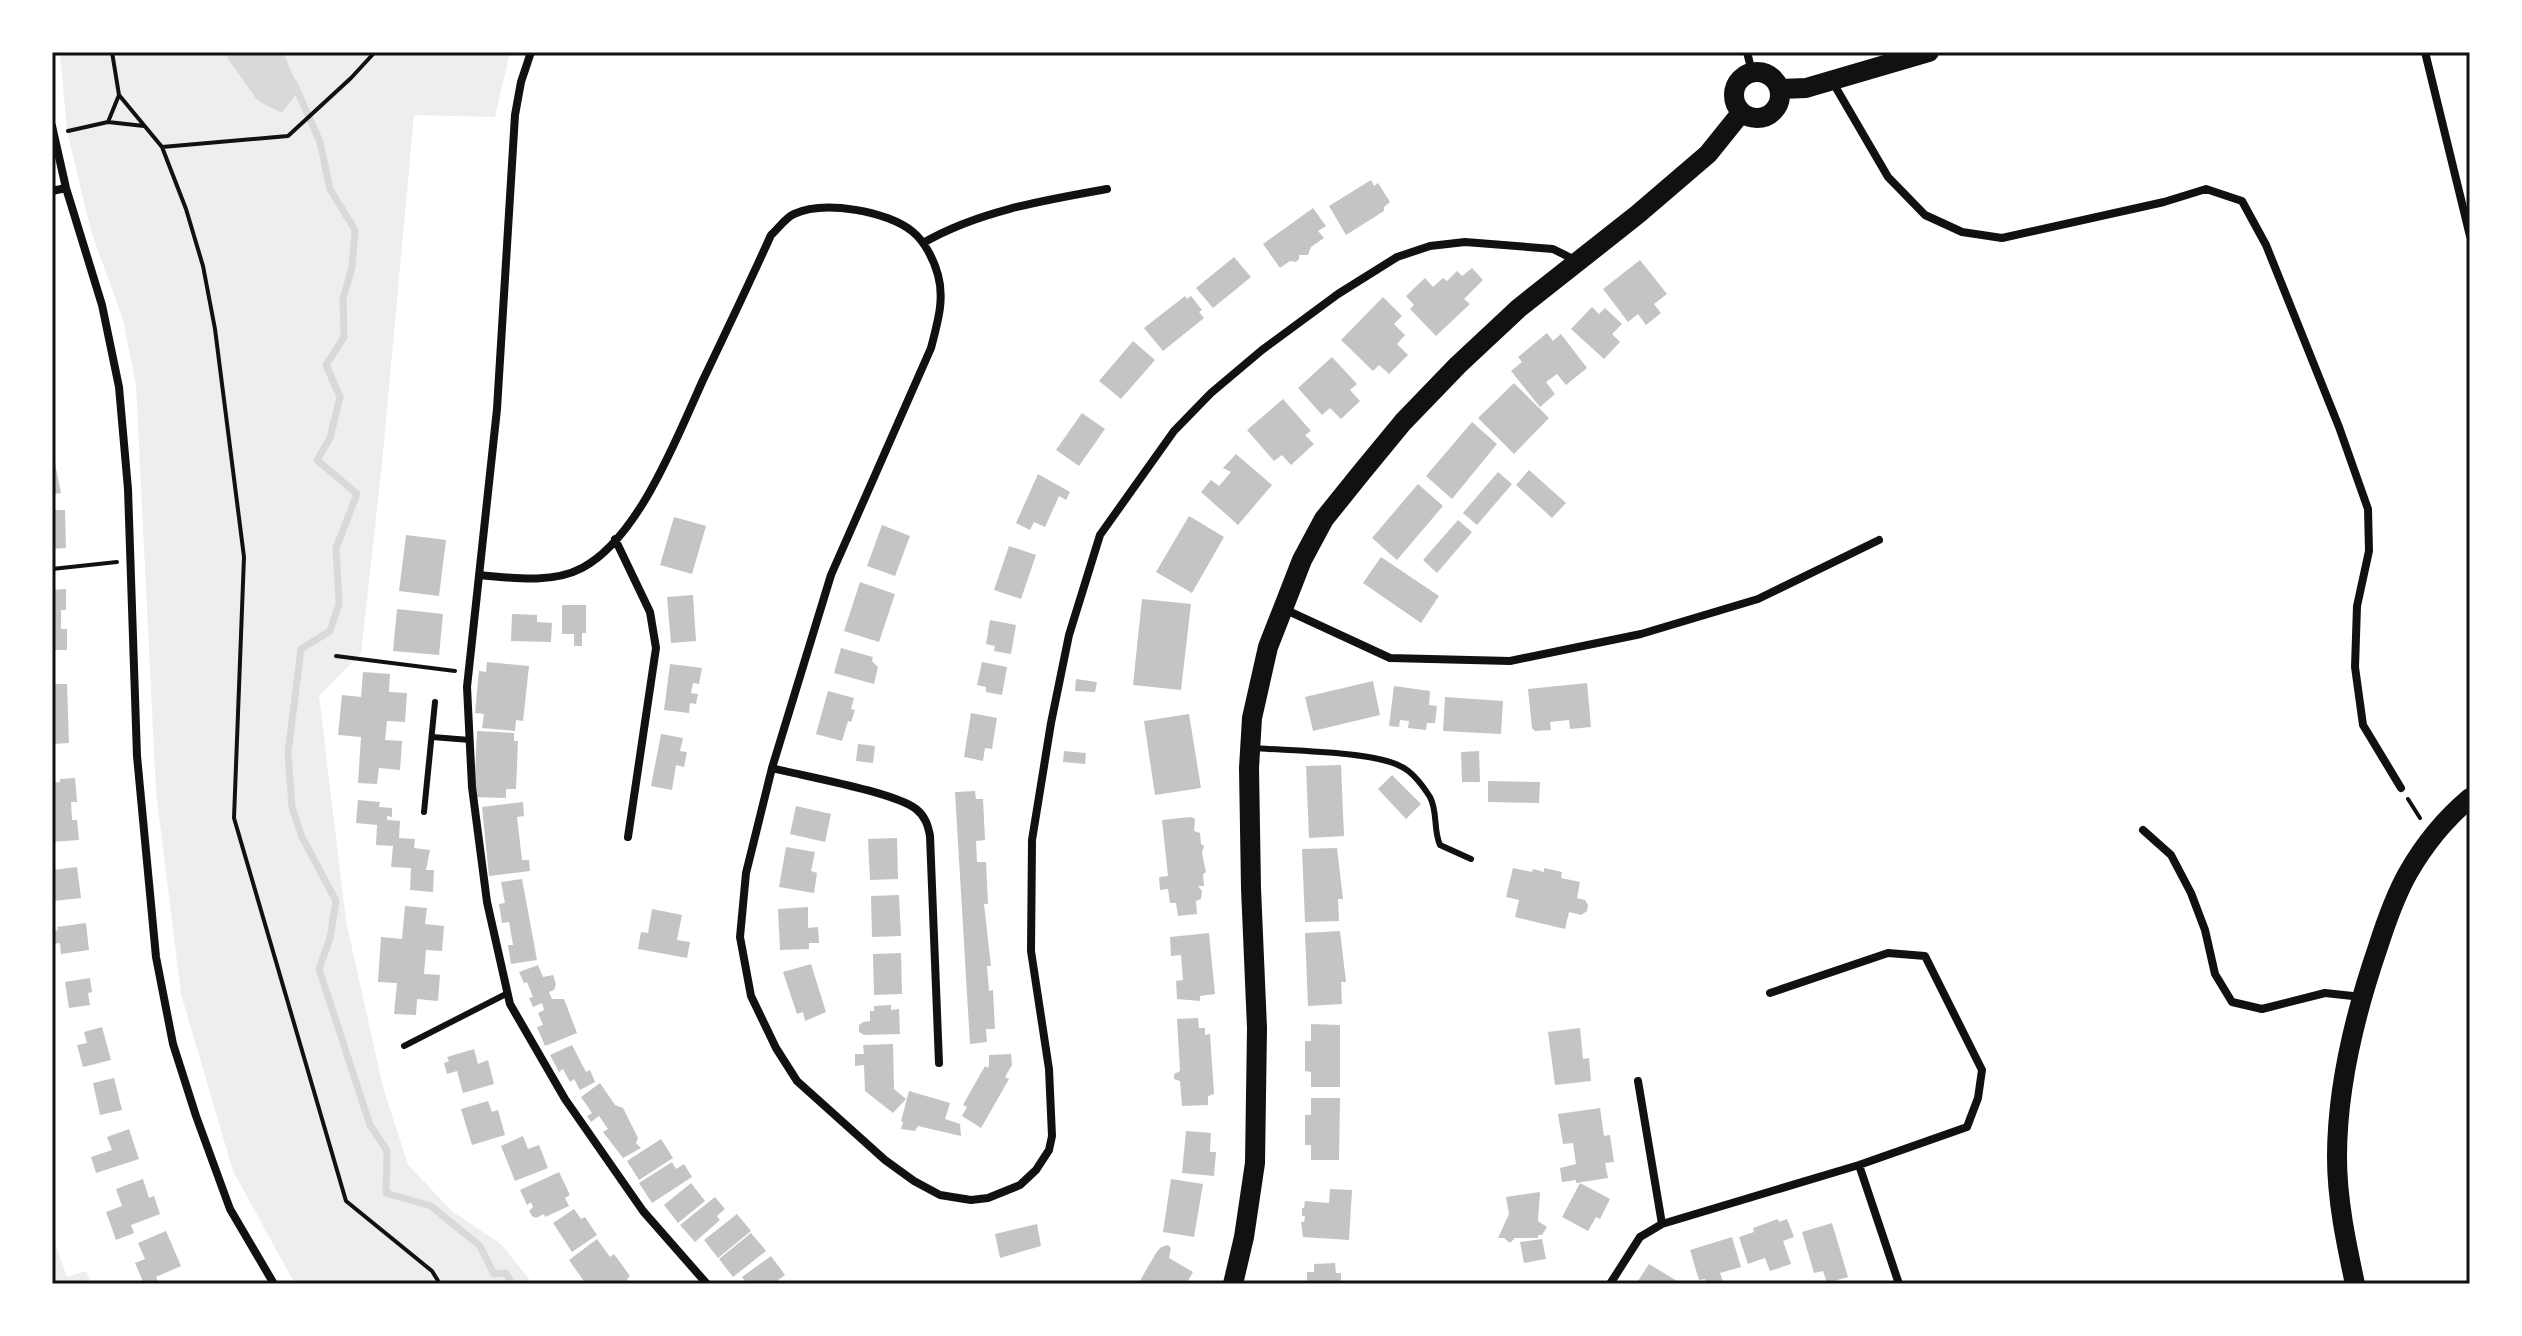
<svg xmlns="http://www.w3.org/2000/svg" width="2522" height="1336" font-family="Montserrat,sans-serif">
  <rect width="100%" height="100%" fill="#fff"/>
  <path fill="#eee" d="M60,52h450l-15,65 -81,-2 -32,349 -21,189 -42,43 27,225 37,166 25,78 45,47 48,32 32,40h-238l-62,-113 -52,-177 -25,-203 -20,-406 -13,-65 -32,-89 -24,-100z
    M52,1235l15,42 19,-6 5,13h-39z"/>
  <path fill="#d9d9d9" d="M226,52h57l16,38 -17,23 -24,-12 -30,-42z"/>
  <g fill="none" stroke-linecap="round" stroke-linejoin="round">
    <path stroke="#d9d9d9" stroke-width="7" d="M294,83l26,59 10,47 25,41 -3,37 -9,32 1,38 -18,28 14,32 -10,41 -13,22 40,34 -21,54 3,56 -9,27 -29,18 -13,104 4,54 10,30 34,64 -6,37 -11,31 51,156 17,26 -1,42 45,13 49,40 14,28 12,-1 6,11"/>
  </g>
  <path fill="#c4c4c4" d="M1371,180l3,6 4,-3 12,19 -6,5v4l-38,24 -17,-29z
    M1313,208l13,18 -8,5 6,7 -13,9 -3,8h-9v4l-3,3 -6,-1 -10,7 -17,-24z
    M1234,257l17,20 -38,31 -17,-20z
    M1640,260l27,34 -13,10 7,9 -15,12 -8,-11 -10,8 -25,-33z
    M1472,268l11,12 -19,19 6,5 -34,32 -26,-27 4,-4 -8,-9 19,-18 8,9 10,-9 4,3 10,-10 5,5z
    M1185,296l2,3 4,-3 11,14 -3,2 5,6 -41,33 -19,-23z
    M1383,297l19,19 -8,8 11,11 -8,9 11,11 -19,19 -10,-9 -6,6 -32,-31z
    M1592,307l7,7 6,-6 17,16 -10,10 8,8 -16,17 -33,-30z
    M1547,333l6,8 8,-7 26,34 -21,17 -9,-11 -11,8 9,12 -15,13 -29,-36 11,-9 -4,-5z
    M1133,341l22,19 -34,39 -22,-18z
    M1332,357l25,27 -7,6 10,11 -19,18 -11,-11 -8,7 -24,-27z
    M1514,383l35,35 -35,36 -36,-36z
    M1283,399l28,32 -6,4 9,9 -23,21 -9,-10 -8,6 -27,-31z
    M1082,413l23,16 -26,37 -23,-16z
    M1472,422l25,22 -45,55 -26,-23z
    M1236,454l36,31 -34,40 -37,-33 10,-12 8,6 12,-14 -8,-4z
    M52,463h3l6,30 -7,1 1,11h-3z
    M1529,470l37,33 -14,15 -36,-33z
    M1498,472l14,12 -35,41 -14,-12z
    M1038,474l32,18 -4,8 -7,-4 -14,31 -11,-5 -4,8 -14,-7z
    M1418,484l25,22 -46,54 -25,-22z
    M52,510h13l1,38 -14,1z
    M1189,516l35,21 -32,56 -36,-21z
    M674,517l32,9 -14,48 -32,-9z
    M1458,520l14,12 -35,41 -14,-13z
    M882,525l28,11 -15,40 -28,-10z
    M406,535l40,5 -7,56 -40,-5z
    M1009,546l27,9 -15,44 -27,-9z
    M1381,557l58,39 -18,27 -58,-40z
    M860,582l35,12 -16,48 -35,-11z
    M66,589v21h-5v19h6v21h-15v-60z
    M693,595l3,46 -25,2 -4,-46z
    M1142,599l49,5 -10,86 -48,-5z
    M562,605h24v28h-4v13h-8v-12h-12z
    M397,609l46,5 -4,41 -46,-4z
    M512,614l25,1v7l15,1 -1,19 -40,-1z
    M990,620l26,5 -5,29 -17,-3 1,-5 -9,-2z
    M841,648l32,9 -1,4 6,6 -4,17 -40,-11z
    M487,662l42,4 -6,55 -7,-1 -1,11 -33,-3 2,-14 -9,-1 4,-42 7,1z
    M982,662l25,5 -5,28 -16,-3v-5l-9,-2z
    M670,664l32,4 -3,16 -6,-1 -2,10 7,1 -2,10 -6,-1 -1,10 -25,-3z
    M363,672l27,2 -1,18 18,1 -2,29 -18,-1 -2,19 17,1 -2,29 -21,-2 -2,16 -19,-1 3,-46 -23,-2 4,-40 19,2z
    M1076,679l21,3 -2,10 -20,-1z
    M1373,681l7,34 -67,16 -8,-34z
    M1587,683l4,44 -21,2 -1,-9 -19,2 1,8 -16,1 -3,-3 -4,-39z
    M52,684h15l2,59 -17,1z
    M1394,686l36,5 -1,14 8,1 -2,17h-8l-1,7 -18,-2 1,-7 -9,-1 -1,7 -10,-1z
    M828,691l26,7 -3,11 4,1 -4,12 -3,-1 -6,20 -26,-7z
    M1445,697l58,4 -2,33 -58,-3z
    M971,713l26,5 -5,31 -7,-1 -2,13 -19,-4z
    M1189,714l12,74 -46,7 -11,-74z
    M477,731l37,2v8h4l-2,48h-10v9l-32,-1z
    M661,734l22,4 -3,13 7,1 -3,15 -8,-2 -4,25 -21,-4z
    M858,744l17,2 -2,17 -17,-2z
    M1064,751l22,2 -1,11 -22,-2z
    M1479,751l1,31h-18l-1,-30z
    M1341,765l3,71 -35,2 -3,-72z
    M1392,775l29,29 -15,15 -28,-30z
    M75,778l2,24h-6l1,18h5l2,20 -27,2v-59l8,-1v-3z
    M1488,781l52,1 -1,21 -51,-1z
    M975,791l1,8h7l2,41 -9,1 1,21h9l2,42h-4l7,62h-4l2,25 4,-1 2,39h-9l1,13 -17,2 -15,-252z
    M358,800l22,2 -1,5 13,1v9l-5,-1v4l13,1 -1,17 16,1 -1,9 16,2 -4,20h8l-1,22 -23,-2 1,-22 -20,-1 2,-21 -17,-1 1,-20 -21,-2z
    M523,802l1,14 -7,1 5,43h7l1,11 -41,5 -7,-69z
    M796,806l35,8 -6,28 -35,-8z
    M1191,817l4,2 -1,12 6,2 1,11 3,2 -2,7 4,19 -3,2 1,12h-6l4,5 -1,8 -5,2 1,13 -19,2 -2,-13h-6l-2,-14 -8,1 -1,-13 9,-1 -6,-56z
    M897,838l1,41 -28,1 -2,-41z
    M786,847l29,5 -4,19 6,2 -3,20 -35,-6z
    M1337,848l6,51h-5l1,22 -34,1 -3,-73z
    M77,867l4,31 -27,3 -2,-31z
    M1513,868l19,4 1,-3 11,3v-4l18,4 -1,6 19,4 -3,16 8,2 3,5 -1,6 -6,4 -12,-3 -4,17 -50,-12 4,-17 -13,-3z
    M522,879l15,81 -26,4 -3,-19h5l-4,-23 -7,1 -3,-19 6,-1 -4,-21z
    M899,895l2,41 -29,1 -1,-41z
    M405,906l22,2 -2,16 19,2 -2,25 -16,-1 -2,24 16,1 -2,26 -21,-2 -1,16 -22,-1 3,-31 -19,-1 3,-45 21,2z
    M808,907v21l10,-1 1,16h-10v6l-29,1 -2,-41z
    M652,909l30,6 -5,25 13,2 -3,16 -49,-9 3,-17 7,1z
    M86,923l3,27 -28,4 -1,-11 -7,1 -1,-13 6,-1 -1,-3z
    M1340,931l6,51h-5l1,22 -34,2 -3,-73z
    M1209,933l6,61 -15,2v5l-23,-2 -1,-18 7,-1 -2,-25 -10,1 -1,-19z
    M901,953l1,41 -28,1 -1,-41z
    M811,964l15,48 -21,9 -2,-9 -6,2 -14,-42z
    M538,965l5,12 10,-2 3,9 -2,6 -5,2 3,7h12l13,34 -32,13 -8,-19 6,-2 -5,-12 6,-3 -2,-7 -9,4 -4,-9 4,-1 -6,-15 -3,1 -5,-11z
    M90,978l2,14 -4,1 2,12 -21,3 -4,-26z
    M891,1005v5l8,-1 1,25 -36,1 -5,-3v-7l4,-3 7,-1v-10h4v-5z
    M1198,1018l1,10h6v7l5,-1 4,60 -6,2v9l-26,1 -2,-25 -6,-2v-5l6,-3 -3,-52z
    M1311,1024l29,1v62h-29v-15l-6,-1v-30h6z
    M102,1027l9,33 -28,7 -6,-22 10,-2 -3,-11z
    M1580,1028l3,31 6,-1 2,23 -36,4 -7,-53z
    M893,1044l1,45 12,10 -13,14 -28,-22 -1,-26 -9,1v-12h9l-1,-9z
    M572,1045l14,27 4,-2 5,12 -15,8 -6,-11 -4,3 -7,-13 -4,3 -9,-17z
    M474,1049l4,15 10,-4 6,24 -31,9 -6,-22 -10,3 -3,-11 5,-2 -2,-4z
    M1011,1054l1,11 -7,12 4,2 -28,49 -19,-12 5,-9 -4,-2 22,-39 3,2 1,-3v-10z
    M114,1078l8,32 -22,5 -7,-32z
    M600,1083l15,22 8,3 15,30 -2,5 5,5 -18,10 -20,-26 5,-3 -9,-13 -8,6 -4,-6 5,-3 -11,-16z
    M909,1091l41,12 -5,16 15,5 1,12 -43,-10 -3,5 -14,-2 2,-7 -2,-1z
    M1311,1098h29l-1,62h-28v-15h-6v-30h6z
    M488,1101l4,11 6,-2 7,25 -33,10 -11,-36z
    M1600,1108l4,28 6,-1 4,27 -9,1 3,15 -32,5v-3l-14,2 -2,-14 16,-4 -3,-21 -10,1 -5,-30z
    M129,1129l10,30 -43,14 -5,-16 21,-7 -5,-13z
    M1186,1131l25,2 -1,19h6l-2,24 -32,-3z
    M523,1136l5,13 11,-4 9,23 -33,13 -14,-35z
    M661,1139l12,19 -34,22 -12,-19z
    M672,1162l4,7 8,-5 8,13 -40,26 -13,-20z
    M559,1172l11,23 -5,3 4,8 -24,11 -1,-3 -8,4 -4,-2 -3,-5 4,-4 -2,-5 -4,3 -7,-15z
    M143,1179l6,19 5,-2 6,18 -29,11 3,8 -18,7 -10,-28 16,-6 -6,-17z
    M1171,1179l32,5 -9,53 -31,-5z
    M691,1183l14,18 -27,22 -14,-18z
    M1580,1183l30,16 -10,20 -4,-2 -8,14 -26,-14z
    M1330,1189l22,1 -3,50 -46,-3 -2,-15h3l1,-6h-3v-8h2l1,-7 24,2z
    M1540,1192l-2,29 9,6 -5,8h-4v3h-23l-5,5 -6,-5h-6l11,-24 -3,-17z
    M715,1197l10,12 -8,7 3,4 -25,22 -15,-17z
    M574,1209l7,10 4,-2 12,18 -25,17 -19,-29z
    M737,1214l14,17 -33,27 -14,-18z
    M1778,1219l1,3 8,-3 7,18 -11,4 8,23 -21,7 -5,-13 -17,6 -9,-27 15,-5 -1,-4z
    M1832,1223l16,54 -21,6 -4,-12 -9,2 -12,-41z
    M1037,1224l4,22 -41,12 -5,-24z
    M166,1231l15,35 -25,11 3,7h-15l-9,-21 10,-4 -7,-16z
    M751,1233l15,18 -33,26 -14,-18z
    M1732,1237l9,30 -21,6 4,11h-18l-1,-5 -6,1 -9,-30z
    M597,1239l13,18 4,-3 16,22 -3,3 4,5h-45l-17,-24z
    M1542,1239l4,20 -22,4 -4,-21z
    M1168,1245l3,3 -2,10 24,14 -7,12h-48l18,-31 5,-6z
    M771,1256l14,19 -12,9h-26l-5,-7z
    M1335,1263l1,10h5v11h-34v-12h7v-8z
    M1649,1264l33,20h-46z"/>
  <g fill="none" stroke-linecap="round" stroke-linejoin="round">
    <path stroke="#111" stroke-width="4" d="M112,52l7,43 43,52 24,62 17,57 12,63 29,228 -10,261 112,383 86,70 8,13
      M108,122l36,4
      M68,131l40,-9 11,-27
      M162,147l126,-11 63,-58 24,-26
      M52,569l65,-7
      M336,656l119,15
      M2408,799l12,19"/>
    <path stroke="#111" stroke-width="6" d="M432,737l38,3
      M1253,748c36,3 117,3 147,18 12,5 23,20 30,31 8,15 3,32 10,48l31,14
      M424,812l11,-110
      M404,1046l104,-53"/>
    <path stroke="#111" stroke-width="8" d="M531,52l-10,30 -6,33 -18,294 -30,278 5,100 15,115 23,102 55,95 78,112 64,73
      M1747,52l5,20
      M2425,52l45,184
      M1832,81l56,96 37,38 37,17 40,6 162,-36 42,-13 36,12 24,44 73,182 29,82 1,42 -12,55 -2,61 8,58 38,63
      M52,126l14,62 36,117 17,82 9,102 9,267 19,201 17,87 23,72 34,93 44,75
      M52,191l14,-3
      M923,243c55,-32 122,-43 184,-54
      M615,539l35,73 6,36 -28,189
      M479,575c33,3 73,9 103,-7 57,-30 95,-131 121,-188 23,-48 46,-96 68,-145 7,-6 14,-17 23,-21 30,-14 94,-3 119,18 12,10 21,28 25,43 7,25 -1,49 -7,73l-100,227 -59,193 -26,105 -6,64 11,59 25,52 21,33 88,79 29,21 26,14 31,5 17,-2 32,-13 16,-15 13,-20 3,-14 -3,-67 -18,-118 1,-111 19,-117 18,-88 31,-100 74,-104 37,-38 51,-43 76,-56 59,-37 33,-11 35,-4 88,7 24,12
      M1284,609l106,49 120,3 131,-27 117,-35 121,-59
      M772,768c31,8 122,24 144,41 9,7 12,16 14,27l9,227
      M2143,830l28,25 20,38 14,37 10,44 17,28 30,7 63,-16 37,4
      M1638,1081l24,143
      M1859,1165l40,119
      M1610,1284l30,-47 22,-13 197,-59 108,-38 11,-29 4,-28 -57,-114 -37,-3 -118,40"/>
    <path stroke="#111" stroke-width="20" d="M1734 95a23 23 0 1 1 46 0a23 23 0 1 1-46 0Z
      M1780,89l26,-1 123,-36
      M1233,1284l11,-47 11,-74 2,-135 -6,-140 -2,-120 3,-50 16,-71 34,-87 22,-41 37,-46 42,-51 55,-57 61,-57 119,-94 70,-60 33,-41
      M2355,1284c-9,-42 -18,-84 -18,-127 0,-71 18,-143 41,-210 8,-25 17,-51 30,-74 16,-28 37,-54 62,-75"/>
  </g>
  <rect width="2522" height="1336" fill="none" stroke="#ffffff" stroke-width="108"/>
  <rect x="54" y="54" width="2414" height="1228" fill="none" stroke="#111" stroke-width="3"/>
</svg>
